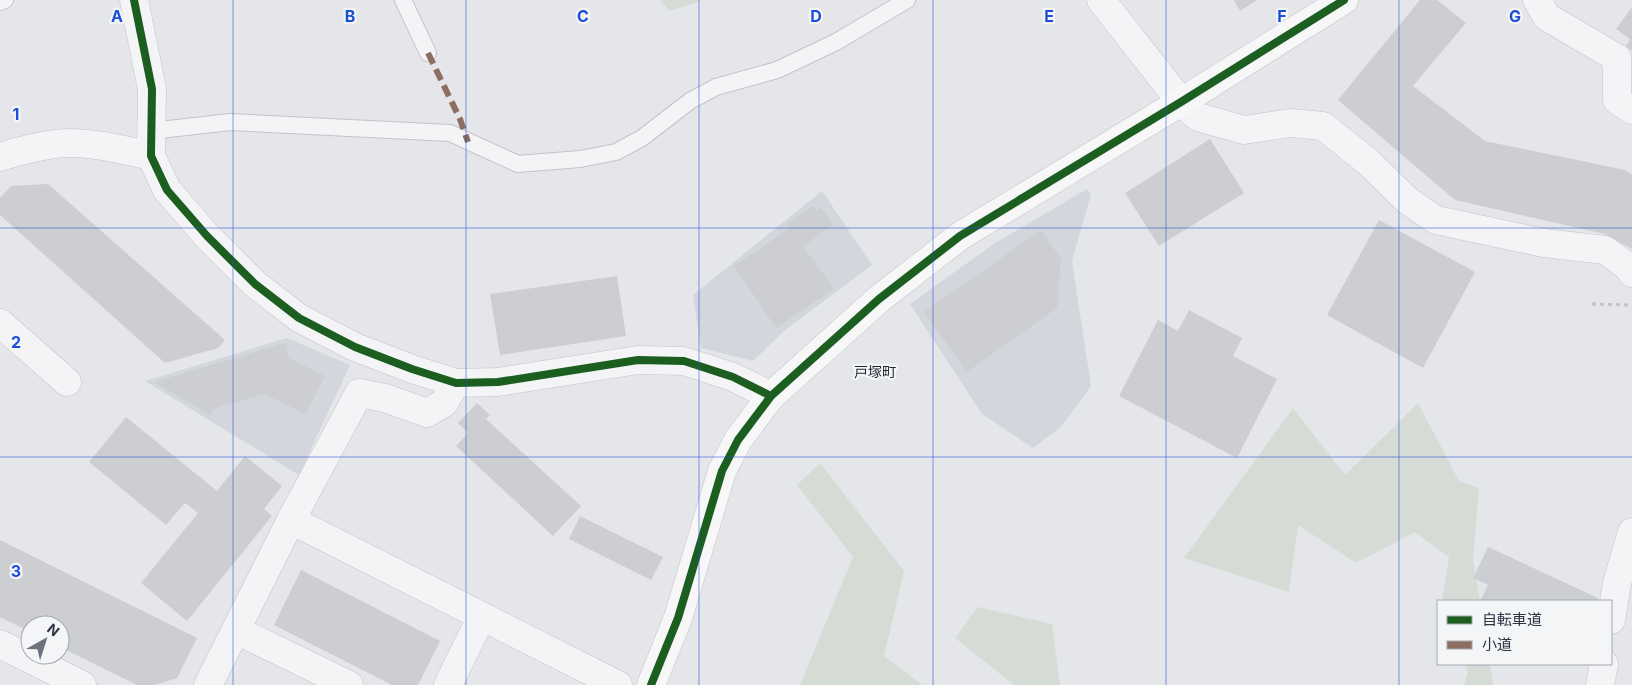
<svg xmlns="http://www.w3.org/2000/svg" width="1632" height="685" font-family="Inter,'Noto Sans JP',sans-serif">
  <rect width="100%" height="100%" fill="#e4e6e9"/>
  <path fill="#d3d6dc" d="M1087,189l4,5 -19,67 19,125 -29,40 -29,22 -51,-34 -72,-110 85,-61z
    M822,191l50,74 -89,67 -30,29 -52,-13 -8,-53z
    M287,338l63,27 -51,110 -154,-94z"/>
  <path fill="#d5dcd5" d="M660,0h40l-1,2 -30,9z
    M1418,403l41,78 20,7 -6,73 7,40h-38l7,-44 -34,-25 -59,31 -58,-38 -9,67 -105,-34 109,-150 52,67z
    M820,463l84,108 -20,85 38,29h-122l53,-128 -56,-72z
    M978,607l74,17 8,61h-46l-59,-47z
    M1465,664h25l3,21h-29l4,-13z"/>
  <path fill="#cdced1" d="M1234,0h23l-17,11z
    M1420,0h17l29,23 -53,63 72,55 140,29 7,4v75l-27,-15 -150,-34 -117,-100z
    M1632,7v44l-6,-5 4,-7 -14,-10z
    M1210,139l34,54 -85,53 -34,-53z
    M48,184l177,156 -7,8 -53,15 -165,-148v-17l11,-12z
    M813,206l3,5 5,-4 12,18 -30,21 31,43 -58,39 -42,-62 56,-38 -3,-5z
    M1379,220l96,52 -52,96 -96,-53z
    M1041,230l20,29 -4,49 -90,64 -43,-60z
    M617,276l9,60 -126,19 -10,-61z
    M1189,310l53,28 -9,18 44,23 -40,79 -118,-62 39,-76 20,11z
    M285,343l4,15 36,18 -19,38 -42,-20 -51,15 -3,6 -56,-33z
    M477,403l13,12 -4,4 95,87 -28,30 -97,-90 12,-13 -10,-10z
    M126,417l91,74 28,-35 37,30 -18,23 8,7 -85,105 -46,-38 57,-70 -13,-10 -19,22 -77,-63z
    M580,516l83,41 -12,23 -82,-41z
    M0,540l197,98 -20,40 -22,7h-18l-77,-38v-22h-30v7l-30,-15z
    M1488,547l110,51 -2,3h-116l8,-16 -15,-7z
    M301,570l139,71 -22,44h-26l-118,-60z"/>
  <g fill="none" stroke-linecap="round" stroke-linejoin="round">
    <g stroke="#c3c4c7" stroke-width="18">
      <path id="lane" d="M403,0l25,53
        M0,2l5,-2
        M151,131l79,-9 220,11 68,31 62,-5 36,-7 26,-14 48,-37 26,-14 61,-17 59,-28 71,-42"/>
    </g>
    <g stroke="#c3c4c7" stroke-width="29">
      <path id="street" d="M134,0l18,89 -1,67 16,34 40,46 48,48 44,34 56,29 57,22 44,14 42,-1 140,-22 46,1 49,16 38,19
        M1101,0l80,102 17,15 46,13 47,-7 32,3 44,35 41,40 28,19 108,23 61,7 23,17 4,6
        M1537,0l10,17 70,41v42l15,10
        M0,157c18,-6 51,-14 69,-14 28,0 55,7 82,13
        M0,323l67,59
        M291,520l327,165
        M1611,620l6,-37 15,-51
        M236,630l113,55
        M0,644l82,41
        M208,685l83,-165 68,-127 26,5 42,15 17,-10 12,-20
        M448,685l34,-69
        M1600,685l4,-21"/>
    </g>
    <g stroke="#c3c4c7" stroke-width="29">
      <path id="secondary" d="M651,685l27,-67 44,-147 16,-31 33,-44 108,-97 81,-63 221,-134 163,-102"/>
    </g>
    <path stroke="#c2c4c8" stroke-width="3" stroke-dasharray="4 4" stroke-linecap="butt" d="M1592,304l40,1"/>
    <use href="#lane" stroke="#f4f4f6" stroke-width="16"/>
    <use href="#street" stroke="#f4f4f6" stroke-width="28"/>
    <use href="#secondary" stroke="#f7f7f8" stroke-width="28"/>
    <path stroke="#8d6e63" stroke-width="6" stroke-dasharray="12 6" stroke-linecap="butt" d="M428,53l32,66 8,23"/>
    <g stroke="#f3f5f7" stroke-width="11">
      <path id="cycleway" d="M134,0l18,89 -1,67 16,34 40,46 48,48 44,34 56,29 57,22 44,14 42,-1 140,-22 46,1 49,16 38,19
        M651,685l27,-67 44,-147 16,-31 33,-44 108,-97 81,-63 221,-134 163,-102"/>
    </g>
    <use href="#cycleway" stroke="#1b5e20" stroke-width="8"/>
  </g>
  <path fill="none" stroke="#1d4ed8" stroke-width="1" stroke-opacity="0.55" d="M233,0v685M466,0v685M699,0v685M933,0v685M1166,0v685M1399,0v685M0,228h1632M0,457h1632"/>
  <g text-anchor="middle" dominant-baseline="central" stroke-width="4.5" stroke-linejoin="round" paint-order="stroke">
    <g font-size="14" fill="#1f2432" stroke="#f3f5f7">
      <text x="875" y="371">戸塚町</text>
    </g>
  </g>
  <g font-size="16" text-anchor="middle" font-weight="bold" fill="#1d4ed8" stroke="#f3f5f7" stroke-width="4.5" stroke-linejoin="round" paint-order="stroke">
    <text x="117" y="22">A</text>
    <text x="350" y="22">B</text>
    <text x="583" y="22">C</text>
    <text x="816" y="22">D</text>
    <text x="1049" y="22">E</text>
    <text x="1282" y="22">F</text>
    <text x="1515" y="22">G</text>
    <text x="16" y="120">1</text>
    <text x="16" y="348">2</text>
    <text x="16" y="577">3</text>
  </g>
  <rect x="1437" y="600" width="175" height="65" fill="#f3f5f7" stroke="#a4a7ae"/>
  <rect x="1447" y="616" width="25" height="8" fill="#1b5e20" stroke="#a4a7ae"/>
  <text x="1482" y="625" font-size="15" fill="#2d3341">自転車道</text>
  <rect x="1447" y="641" width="25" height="8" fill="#8d6e63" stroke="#a4a7ae"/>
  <text x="1482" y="650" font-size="15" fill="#2d3341">小道</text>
  <g transform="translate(45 640) rotate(39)"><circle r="24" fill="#f3f5f7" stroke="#a4a7ae"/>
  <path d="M0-4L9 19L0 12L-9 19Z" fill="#6d727c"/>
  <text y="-8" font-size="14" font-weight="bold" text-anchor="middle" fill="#2d3341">N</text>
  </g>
</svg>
